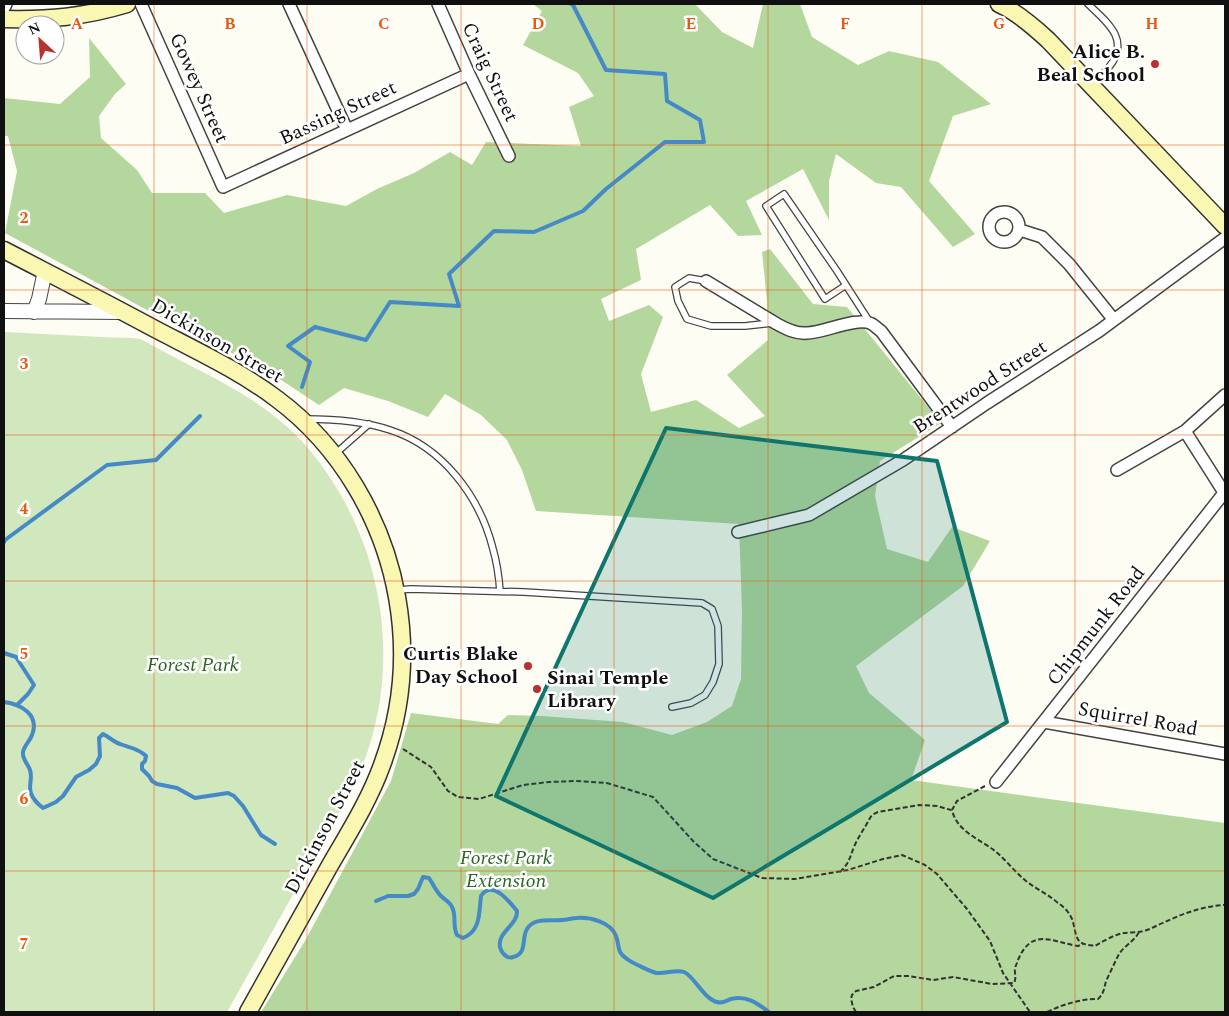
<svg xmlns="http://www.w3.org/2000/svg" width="1229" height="1016" font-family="Spectral,serif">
  <rect width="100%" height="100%" fill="#fefdf3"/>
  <path fill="#d1e7be" d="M4,332c33,2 65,3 98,5 9,1 30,0 38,2 5,2 11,6 17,9 13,7 26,14 40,21 35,18 71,38 100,67 89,94 113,239 54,355l-124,221h-223z"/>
  <path fill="#b4d79e" d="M533,4h162l27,28 31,16 10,-44h37l12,33 46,28 31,-14 49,11 53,42 -38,12 -24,65 46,53 -22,13 -52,-60 -25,-4 -40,-29 -7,27v39l-26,-51 -57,32 16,34 -24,1 -28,-31 -74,44 5,31 -40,19 8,22 40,-16 14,12 -22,57 10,38 45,-12 43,28 26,-12 -38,-41 41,-35 -1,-39 -5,-49 8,-3 43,55 34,3 94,116 -61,38 -5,35 12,53 41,13 24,-35 38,14 -27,45 -107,80 13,27 56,47 -14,40 314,43v189h-964l44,-71 86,-160 20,-68 87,11 10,-9 33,1 82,6 49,13 35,-13 25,-16 9,-27 1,-69 -3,-86 -203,-13 -14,-41 -15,-30 -26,-25 -36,-21 -17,23 -40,-16 -44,-13 -25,17 -50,-33 -122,-62 -142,-77 12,-62 -9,-35h-4v-38l56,6 30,-27 -1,-39 37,46 -11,10 -16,22 2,22 36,32 15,23h53l19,20 63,-18 59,11 31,-17 37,-16 36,-21 22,13 14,-23 95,4 -12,-39 25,-11 -16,-23 -55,-28 19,-34z"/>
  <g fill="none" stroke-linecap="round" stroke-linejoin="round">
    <path stroke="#458ac6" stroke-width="4" d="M302,387l8,-25 -22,-16 27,-19 51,13 24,-38 69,4 -10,-32 45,-43 40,1 49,-21 23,-22 59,-47h39l-4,-22 -33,-19 -2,-27 -59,-4 -33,-65 -2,-1
      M4,542l1,-2 102,-75 49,-5 44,-44
      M4,653l12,4 18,28 -6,9 -11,11
      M4,702c17,2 36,13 28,33 -2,6 -8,11 -9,17 -1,7 5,12 7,18 3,8 -2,16 1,23 2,7 7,11 12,15l13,-6 7,-6 13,-19 13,-7 7,-6 4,-8 -1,-18 4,-4c6,3 11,8 17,10 10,4 18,4 26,12l-1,5 -3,3v5l7,7 3,5 5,3 20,4 18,10 33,-5 6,3 9,10 18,29 14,9
      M376,901l12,-5h20l6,-2 4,-5 5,-12 6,1c4,6 7,13 12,18 4,4 9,6 11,11 5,10 0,18 5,28l6,3c18,-7 16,-26 18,-42 11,-17 28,5 36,15 1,14 -20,21 -17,36 1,4 3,7 6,9 3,2 4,2 7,1 15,-3 8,-19 14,-28 7,-12 24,-8 35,-9 5,0 10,-2 15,-2 13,-1 34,4 39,18 4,10 0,16 11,23 4,3 26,14 30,14 9,1 19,-4 27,-1 10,4 20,27 33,30 6,2 10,-2 14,-3 15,-4 26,4 38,13"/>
    <g stroke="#434343" stroke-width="8">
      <path id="service" d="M1088,4c19,18 43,36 21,63 -5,6 -11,11 -16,17
        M706,281l-17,-3 -14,9 3,14 9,18 24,7h34l27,-3
        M846,285l-21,14 -59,-93 18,-12 53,77 32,50
        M306,419c28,0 57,2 84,11 53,17 90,67 103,119 4,14 6,28 7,42
        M335,454l34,-30
        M398,590l13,-1 113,3 178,11 10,6 6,17 1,38 -6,18 -8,13 -14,8 -19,4"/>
    </g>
    <g stroke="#434343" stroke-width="14">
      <path id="minor" d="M141,4l82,183 246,-113
        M289,4l58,126
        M438,4l31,70 40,82
        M4,8l2,-4
        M989 227a15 15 0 1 1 30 0a15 15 0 1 1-30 0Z
        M1020,230l22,7 27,27 45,56
        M706,281l71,43c9,5 19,10 30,9 17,0 50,-17 65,-9 3,2 6,5 9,7l71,96
        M1185,431l40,63
        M1117,470l68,-39 40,-36
        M738,532l71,-17 94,-55 84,-57 112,-72 126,-93
        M1044,722l181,32
        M996,782l228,-289"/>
    </g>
    <g stroke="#434343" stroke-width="16">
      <path id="tertiary" d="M4,311l119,1
        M34,312l5,-13 6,-28"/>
    </g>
    <g stroke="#323232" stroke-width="19">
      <path id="secondary" d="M999,4c18,8 34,22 49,36l177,186
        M4,19c45,1 80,-2 123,-15
        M4,250c50,26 101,52 151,79 42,22 85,42 122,70 63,47 106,120 120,198 10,56 5,114 -15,168 -13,36 -34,69 -53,102 -27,49 -54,97 -81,145"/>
    </g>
    <path stroke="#323232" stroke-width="2" stroke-dasharray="5 2.5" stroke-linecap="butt" d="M403,749l28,18 17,24 10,6 21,2 44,-14 26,-3 28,-1 30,2 46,14 41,45 19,17 49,19 33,1 53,-9 35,-11 19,-4 23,10 12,9 30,35 23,32 13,32 27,39
      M985,786l-28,15 -5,9c5,22 28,29 43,41 11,9 20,21 31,30 10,8 22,13 32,22 5,3 10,8 13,14 4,7 3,19 9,25 4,3 10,3 15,4 9,-5 18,-11 29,-13 7,-1 15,0 23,-3 6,-2 12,-6 18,-8 19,-9 39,-16 60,-17
      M840,872c10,-10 9,-13 14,-25 4,-10 11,-19 16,-29l2,-3 6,-3 41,-7 18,1 14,4
      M856,1012l-3,-5 -2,-8 1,-4 4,-4 18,-4 20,-11h15l24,4 20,-3 39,7 22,-1c3,-6 0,-10 1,-15 1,-3 2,-5 3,-8 14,-33 34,-18 60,-14l5,-2
      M1047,1012c17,-8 33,-13 51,-13 6,-6 6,-10 8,-18 4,-8 8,-17 12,-25 5,-10 16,-14 21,-24"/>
    <use href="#service" stroke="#fff" stroke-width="5.5"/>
    <use href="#minor" stroke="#fff" stroke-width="11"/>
    <use href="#tertiary" stroke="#fff" stroke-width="14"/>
    <use href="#secondary" stroke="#faf7b2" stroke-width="16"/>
  </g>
  <path fill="#0f766e" fill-opacity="0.2" stroke="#0f766e" stroke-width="4" stroke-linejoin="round" d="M666,428l271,33 70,261 -294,176 -217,-102z"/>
  <path fill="none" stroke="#e8590c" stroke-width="1" stroke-opacity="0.55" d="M154,4v1008M307,4v1008M461,4v1008M614,4v1008M768,4v1008M922,4v1008M1075,4v1008M4,145h1221M4,290h1221M4,435h1221M4,581h1221M4,726h1221M4,871h1221"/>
  <g fill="#b8312f" stroke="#fff" stroke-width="2">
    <circle cx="1155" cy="64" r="5"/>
    <circle cx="528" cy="666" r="5"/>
    <circle cx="537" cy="689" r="5"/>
  </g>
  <g text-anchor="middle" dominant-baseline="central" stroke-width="5" stroke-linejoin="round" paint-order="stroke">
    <g font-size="20" font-weight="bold" fill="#101010" stroke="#fff" text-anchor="end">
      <text x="1145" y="52">Alice B.<tspan x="1145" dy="23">Beal School</tspan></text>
      <text x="518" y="654">Curtis Blake<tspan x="518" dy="23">Day School</tspan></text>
      <text x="547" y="678" text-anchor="start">Sinai Temple<tspan x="547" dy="23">Library</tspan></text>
    </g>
    <g font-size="20" fill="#101010" stroke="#fff">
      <text transform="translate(490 72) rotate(65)">Craig Street</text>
      <text transform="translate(199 88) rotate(66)">Gowey Street</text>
      <text transform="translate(338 113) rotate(-25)">Bassing Street</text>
      <text transform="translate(217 341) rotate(30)">Dickinson Street</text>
      <text transform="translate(980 387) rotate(-33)">Brentwood Street</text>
      <text transform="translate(1096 626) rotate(-52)">Chipmunk Road</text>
      <text transform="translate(1138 719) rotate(10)">Squirrel Road</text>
      <text transform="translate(325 827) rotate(-62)">Dickinson Street</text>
    </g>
    <g font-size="20" font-style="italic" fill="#2c6423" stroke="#fff">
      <text x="193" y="665">Forest Park</text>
      <text x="506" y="858">Forest Park<tspan x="506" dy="23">Extension</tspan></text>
    </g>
  </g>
  <g font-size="16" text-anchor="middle" font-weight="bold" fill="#e8590c" stroke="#fff" stroke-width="5" stroke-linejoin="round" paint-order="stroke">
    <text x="77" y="29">A</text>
    <text x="230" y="29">B</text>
    <text x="384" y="29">C</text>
    <text x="538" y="29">D</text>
    <text x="691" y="29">E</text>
    <text x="845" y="29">F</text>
    <text x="999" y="29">G</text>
    <text x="1152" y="29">H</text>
    <text x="24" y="223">2</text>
    <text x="24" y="369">3</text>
    <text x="24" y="514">4</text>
    <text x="24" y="659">5</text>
    <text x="24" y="804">6</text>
    <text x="24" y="949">7</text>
  </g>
  <rect width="1229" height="1016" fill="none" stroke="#101010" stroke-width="10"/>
  <g transform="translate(40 40) rotate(334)"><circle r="24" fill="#ffffff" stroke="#9f9f9f"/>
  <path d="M0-4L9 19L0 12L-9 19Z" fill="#b8312f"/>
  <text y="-8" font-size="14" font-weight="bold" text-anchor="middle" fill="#101010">N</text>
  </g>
</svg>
